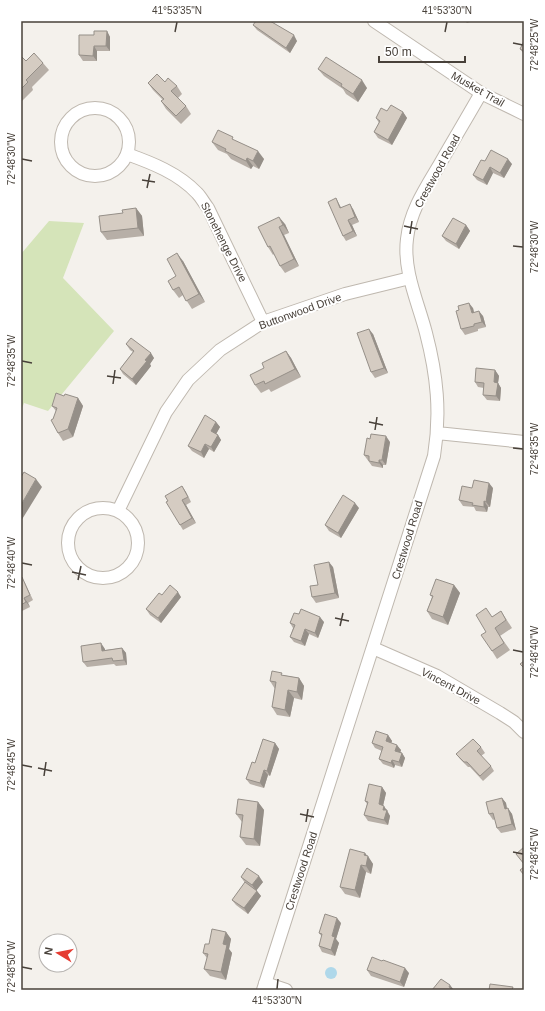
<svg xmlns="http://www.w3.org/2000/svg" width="545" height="1011" font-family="Arial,sans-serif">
  <rect width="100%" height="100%" fill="#f4f1ec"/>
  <path fill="#d5e4b9" d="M49,221l35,2 -21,55 51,53 -66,80 -24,-8 -3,8v-157z"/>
  <path fill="#afd8ea" d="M325 973a6 6 0 1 1 12 0a6 6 0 1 1-12 0Z"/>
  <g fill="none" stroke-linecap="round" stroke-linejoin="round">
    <g stroke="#bfb8af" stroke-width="14">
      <path id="street" d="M374,21l107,72 43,21
        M61 142a34 34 0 1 1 68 0a34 34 0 1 1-68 0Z
        M127,154c25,9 51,19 70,39 4,4 7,10 11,15l55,114
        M437,433l87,9
        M68 543a35 35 0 1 1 70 0a35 35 0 1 1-70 0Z
        M118,511l48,-99 22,-32 32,-30 43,-28 82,-28 65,-16
        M373,648l64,28 63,37 14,9 10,10
        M265,983l21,7
        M263,990l171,-534c7,-43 3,-81 -8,-123 -8,-31 -23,-62 -19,-94 3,-29 20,-53 34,-77 13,-23 27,-46 40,-69"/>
    </g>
    <use href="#street" stroke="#fff" stroke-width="12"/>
  </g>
  <path fill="#b7afa7" d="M465,21h8l-6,2z
    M253,25l44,16 -7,12 -33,-23z
    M107,31l3,6v14h-13v10h-14l-4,-6 15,-20z
    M524,41v13l-4,-5z
    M21,59l5,2 17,2 6,7 -17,17 1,3 -12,12z
    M318,69l49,19 -9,14 -12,-8 -3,-5 -19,-13z
    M165,82l12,4 5,8 -4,4 8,8 5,8 -10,10 -15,-15 -5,-8 2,-1 -10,-10 -5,-7z
    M387,111l16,1 4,6 -15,27 -14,-7 -4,-6 5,-9 -3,-5z
    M236,141l28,18 -5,10 -6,-3 -2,3 -20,-10 -4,-5 -9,-4 -6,-8z
    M485,161l27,3 -8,14 -11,-5 -6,12 -10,-5 -4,-5z
    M336,198l5,10 12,1 6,13 -7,3 5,11 -11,5 -3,-5z
    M136,208l6,8 2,20 -37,4 -6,-8 22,-19z
    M285,224l4,9 -5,2 15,31 -14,7 -5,-7 -6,-12 -1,1 -5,-8 -10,-20z
    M466,225l4,6 -11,18 -13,-8 -4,-5z
    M183,261l22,41 -13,7 -9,-14 -4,3 -6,-8 3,-14z
    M473,308l1,4 9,4 3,11 -8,2v2l-13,4 -4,-6z
    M373,334l15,39 -13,5 -4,-6z
    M126,344l28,14 -4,6 1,2 -15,19 -13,-11 -3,-5 13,-17 -3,-2z
    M286,351l5,7 10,19 -30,15 -2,-3 -8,4 -6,-8 9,-17z
    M495,370l4,6 -1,7 3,5 -1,13 -13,-1 -4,-5 1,-7 -6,-1 -3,-5z
    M64,396l14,2 5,8 -10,31 -10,4 -5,-8 -5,-14 3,-8 -4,-5z
    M216,422l4,5 -4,7 2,1 3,5 -7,12 -5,-3 -5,9 -12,-7 -4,-5z
    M390,442l-4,23h-3v3l-11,-2 -8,-11z
    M182,486l9,16 -5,3 10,18 -13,7 -3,-5 -12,-24z
    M493,488l-3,19h-2l-1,5 -11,-1 -2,-4 -11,-1 -4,-6z
    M359,508l-18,30 -12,-7 -4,-6z
    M333,567l6,31 -23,5 -4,-6 6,-12z
    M21,578l4,5 8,17 -5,3 2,4 -8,4 -1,-2z
    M454,585l6,8 -12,32 -16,-6 -5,-8 5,-14 -2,-2z
    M162,595l19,2 -20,26 -11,-8 -4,-6z
    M501,611l11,17 -12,8 10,14 -13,9 -5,-8 -6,-19 6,-15z
    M299,614l25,8 -6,16 -9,-4 -4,12 -11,-4 -4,-5 3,-9 -3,-5z
    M122,648l4,5 1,12 -11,1 -2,-2 -27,3 -4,-5 22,-13v1z
    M283,675l16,3 5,8 -2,14 -8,-2 -4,19 -13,-2 -5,-8 3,-18 -5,-8z
    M388,735l4,6 -1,2 10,7 -1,3h2l3,5 -3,9 -7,-2 -1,3 -11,-4 -4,-5 3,-8 -7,-3 -3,-5z
    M275,743l4,6 -9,27 -2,-1 -4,13 -14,-4 -4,-5 9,-16z
    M481,747l4,6 -4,3 10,10 3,5 -11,10 -13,-14h-2l-8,-8 -4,-5z
    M382,787l4,6 -3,13 5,5v1l2,4 -2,9 -20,-4 -4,-6 3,-11 -2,-3z
    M502,798l4,5 1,6 5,5 4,16 -15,3 -4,-5 -2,-9 -2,1 -4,-6z
    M258,802l6,8 -4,36 -14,-1 -6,-8 2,-15 -6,-8z
    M365,853l8,11 -2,10 -5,-2 -6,26 -15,-4 -5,-7z
    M241,877l22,5 -7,8 5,6 -13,18 -12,-9 -4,-5 13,-17z
    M341,923l-5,16 3,4 -4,13 -13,-4 -3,-6 3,-9 -3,-4z
    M226,932l5,7 -2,10 3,4 -6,27 -16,-4 -6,-7 3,-11 -4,-5 6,-9z
    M367,970l42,3 -5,14 -33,-11z"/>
  <path fill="#958f88" d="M107,31l3,6v14l-4,-5z
    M294,35l3,6 -7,12 -4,-5z
    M94,46l3,5v10l-4,-5z
    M362,80l5,8 -9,14 -5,-8z
    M403,112l4,6 -15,27 -4,-5z
    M258,151l6,8 -5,10 -6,-8z
    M247,158l6,8 -2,3 -5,-8z
    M508,159l4,5 -8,14 -4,-5z
    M490,167l3,6 -6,12 -4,-5z
    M336,198l3,6 5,9 -4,-5z
    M350,204l3,5 6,13 -4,-5z
    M136,208l6,8 2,20 -6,-8z
    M279,217l6,7 4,9 -6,-8z
    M348,220l4,5 5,11 -4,-5z
    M466,225l4,6 -11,18 -3,-5z
    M279,227l5,8 15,31 -5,-7z
    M177,253l6,8 22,41 -6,-8z
    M469,303l4,5 2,10 -3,-5z
    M479,311l4,5 3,11 -4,-5z
    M369,329l4,5 15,39 -4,-5z
    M286,351l5,7 10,19 -6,-8z
    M151,353l3,5 -4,6 1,2 -15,19 -4,-6 13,-19z
    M495,370l4,6 -1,7 3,5 -1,13 -4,-5 -2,-14z
    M78,398l5,8 -10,31 -5,-8z
    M216,422l4,5 -5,9 -4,-5z
    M218,435l3,5 -7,12 -3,-5z
    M386,436l4,6 -4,23 -4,-5z
    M205,444l4,5 -5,9 -3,-6z
    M379,460l4,5v3l-4,-5z
    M36,479l6,8 -21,34v-16z
    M489,483l4,5 -3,19 -4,-5z
    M182,486l4,6 5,10 -3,-5z
    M182,500l4,5 10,18 -4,-5z
    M484,501l4,6 -1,5 -3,-5z
    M355,503l4,5 -18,30 -3,-5z
    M329,562l4,5 6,31 -4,-5z
    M454,585l6,8 -12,32 -5,-8z
    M178,592l3,5 -20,26 -3,-5z
    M24,598l4,5 2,4 -4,-5z
    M320,617l4,5 -6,16 -3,-5z
    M305,629l4,5 -4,12 -4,-5z
    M101,643l4,6v7l-3,-5z
    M122,648l4,5 1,12 -3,-5z
    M299,678l5,8 -2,14 -5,-8z
    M288,690l6,8 -4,19 -5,-7z
    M388,735l4,6 -2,5 -4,-5z
    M275,743l4,6 -9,27 -3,-5z
    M397,745l4,5 -2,6 -4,-5z
    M402,753l3,5 -3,9 -3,-5z
    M392,760l3,5 -1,3 -3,-5z
    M264,770l4,5 -4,13 -4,-5z
    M382,787l4,6 -4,17 -3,-6z
    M502,798l4,5 2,12 -3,-6z
    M258,802l6,8 -4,36 -6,-7z
    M384,806l6,10 -2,9 -4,-5 -1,-10z
    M508,808l4,6 4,16 -4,-6z
    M365,853l3,4v-1l5,8 -2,10 -5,-8 -2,-11z
    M361,865l5,7 -6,26 -5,-8z
    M259,876l4,6 -7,9 -4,-6z
    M257,891l4,5 -13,18 -4,-6z
    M337,918l4,5 -5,16 3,4 -4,13 -4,-6 1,-14z
    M226,932l5,7 -2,10 3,4 -6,27 -5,-8 2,-28z
    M405,968l4,5 -5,14 -4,-5z
    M450,985l4,5h-4l-1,-3z"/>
  <path fill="#d5ccc2" stroke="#958f88" d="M256,21h14l24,14 -8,13 -33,-23z
    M94,31h13l-1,15h-12l-1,10 -14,-1v-20h15z
    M524,41v10l-4,-2z
    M34,53l9,10 -17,17 2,2 -7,7v-30l1,-2 4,4z
    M326,57l36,23 -9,14 -12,-8 1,-2 -24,-15z
    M157,74l8,8 3,-4 9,8 -6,5 15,15 -10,10 -15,-15 3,-2 -16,-16z
    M391,105l12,7 -15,28 -14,-8 6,-11 -4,-3 5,-10 6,3z
    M218,130l15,7 -1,2 26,12 -5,10 -6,-3 -1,3 -21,-10 1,-2 -14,-7z
    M491,150l17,9 -8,14 -10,-6 -7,13 -10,-5 8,-15 4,1z
    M336,198l4,10 10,-4 5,13 -7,3 5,11 -10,5 -15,-34z
    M136,208l2,20 -37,4 -2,-16 24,-3 -1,-3z
    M279,217l4,8 -4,2 15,32 -14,7 -10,-20 -2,1 -10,-20z
    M453,218l13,7 -10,19 -14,-8z
    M177,253l22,41 -13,7 -7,-14 -6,3 -5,-9 8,-5 -9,-17z
    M469,303l3,10 7,-2 3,11 -8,2v2l-13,3 -5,-18 3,-1 -1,-4z
    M369,329l15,39 -13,4 -14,-39z
    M131,338l20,15 -6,7 2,1 -15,18 -12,-10 14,-18 -8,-7z
    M286,351l9,18 -30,15 -1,-3 -9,4 -5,-10 14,-7 -2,-5z
    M476,368l19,2 -1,12 4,1 -2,13 -13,-1 1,-12 -9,-1z
    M56,393l8,3 1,-2 13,4 -10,31 -10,4 -7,-13 2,-1 4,-11 -5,-2z
    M205,415l11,7 -5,9 7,4 -7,12 -6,-3 -4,8 -13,-6z
    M371,434l15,2 -4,24h-3v3l-10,-2v-5l-5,-1 3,-17 3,1z
    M24,472l12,7 -15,26v-28z
    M474,480l15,3 -3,19 -2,-1v6l-12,-2 1,-2 -14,-3 3,-14 10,2z
    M182,486l6,11 -6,3 10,18 -12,7 -14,-23 2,-1 -3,-5z
    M343,495l12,8 -17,30 -13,-8z
    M329,562l6,31 -23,4 -2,-11 8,-1 -4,-20z
    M22,577l8,18 -6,3 2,4 -5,3v-27z
    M436,579l18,6 -11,32 -16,-6 6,-15 -3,-1z
    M170,585l8,7 -20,26 -12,-9 13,-16 3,2z
    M486,608l6,9 9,-6 5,9 -11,8 9,15 -12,8 -11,-16 5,-3 -10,-17z
    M301,609l19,8 -5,16 -10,-4 -4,12 -11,-4 5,-12 -5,-2 4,-10 5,1z
    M101,643l1,8 20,-3 2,12 -11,1 -1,-3 -29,4 -2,-16z
    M524,661v7l-4,-4z
    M272,671l10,2 -1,2 18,3 -2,14 -9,-2 -3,20 -13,-3 4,-25 -6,-1z
    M376,731l12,4 -2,6 11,4 -2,6 7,2 -3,9 -7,-2 -1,3 -12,-4 4,-12 -11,-4z
    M263,739l12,4 -8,28 -3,-1 -4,13 -14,-4 6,-17 3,1z
    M473,739l8,8 -4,4 14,15 -11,10 -13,-14h-3l-8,-8z
    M369,784l13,3 -3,17 5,2 -1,4h4l-3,10 -20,-5 4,-13 -3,-1z
    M502,798l3,11 3,-1 4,16 -15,4 -4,-15 -4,1 -3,-12z
    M238,799l20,3 -4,37 -14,-2 3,-22 -7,-1z
    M524,847v17l-8,-10z
    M350,849l15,4 -1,2 4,1 -2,10 -5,-1 -6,25 -15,-3z
    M524,867v8l-4,-5z
    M247,868l12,8 -7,9 -11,-8z
    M245,882l12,9 -13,17 -12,-8z
    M325,914l12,4 -5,18 3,1 -4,13 -12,-4 3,-12 -3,-1z
    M212,929l14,3 -3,12 4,1 -6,27 -17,-3 4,-15 -5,-1 2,-9h4z
    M372,957l10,4 1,-1 22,8 -5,14 -33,-12z
    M441,979l9,6 -1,2 2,1 -1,2h-18z
    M490,984l23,3 -1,3h-23z"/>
  <path fill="none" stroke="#48413a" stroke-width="1.5" d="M175,32l2,-10M445,32l2,-10M513,43l10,2M22,159l10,2M142,180l13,2M147,188l3,-14M404,226l14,3M410,234l2,-13M513,246l10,1M22,361l10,2M107,376l14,2M113,384l2,-14M369,422l14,3M375,430l2,-13M513,448l10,1M22,563l10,2M72,572l14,3M78,580l3,-14M335,618l14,3M340,626l3,-13M513,650l10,2M22,765l10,2M38,768l14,3M44,776l2,-14M300,814l14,3M306,822l2,-13M513,852l10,2M22,967l10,2M277,989l1,-10"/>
  <g text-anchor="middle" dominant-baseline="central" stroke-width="4" stroke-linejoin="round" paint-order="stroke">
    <g font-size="11" fill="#48413a" stroke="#fff">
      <text transform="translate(478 89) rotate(30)">Musket Trail</text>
      <text transform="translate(437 171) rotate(-61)">Crestwood Road</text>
      <text transform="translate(224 242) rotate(63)">Stonehenge Drive</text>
      <text transform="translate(300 311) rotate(-20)">Buttonwood Drive</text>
      <text transform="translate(407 540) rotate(-73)">Crestwood Road</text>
      <text transform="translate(451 686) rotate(28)">Vincent Drive</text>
      <text transform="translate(301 871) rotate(-72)">Crestwood Road</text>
    </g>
  </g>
  <rect width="545" height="1011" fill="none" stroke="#ffffff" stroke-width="44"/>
  <g transform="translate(58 953) rotate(280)"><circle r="19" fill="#ffffff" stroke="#b6b3b0"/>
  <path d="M0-3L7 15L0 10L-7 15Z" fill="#e53c32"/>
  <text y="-6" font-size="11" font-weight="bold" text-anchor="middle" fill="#48413a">N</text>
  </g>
  <path d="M379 56v6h86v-6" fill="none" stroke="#48413a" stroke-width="2"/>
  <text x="385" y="56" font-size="12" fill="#48413a" stroke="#ffffff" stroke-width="3" paint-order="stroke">50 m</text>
  <rect x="22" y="22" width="501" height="967" fill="none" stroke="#48413a" stroke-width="1.5"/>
  <g font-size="10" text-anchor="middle" fill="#48413a">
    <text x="177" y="14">41°53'35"N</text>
    <text x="447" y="14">41°53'30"N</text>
    <text transform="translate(534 45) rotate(-90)" y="4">72°48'25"W</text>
    <text transform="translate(11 159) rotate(-90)" y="4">72°48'30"W</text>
    <text transform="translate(534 247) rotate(-90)" y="4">72°48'30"W</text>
    <text transform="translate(11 361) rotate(-90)" y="4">72°48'35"W</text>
    <text transform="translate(534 449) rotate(-90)" y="4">72°48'35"W</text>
    <text transform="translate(11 563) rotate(-90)" y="4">72°48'40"W</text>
    <text transform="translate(534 652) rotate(-90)" y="4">72°48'40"W</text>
    <text transform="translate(11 765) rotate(-90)" y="4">72°48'45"W</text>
    <text transform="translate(534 854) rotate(-90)" y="4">72°48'45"W</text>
    <text transform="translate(11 967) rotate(-90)" y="4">72°48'50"W</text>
    <text x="277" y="1004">41°53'30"N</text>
  </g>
</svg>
